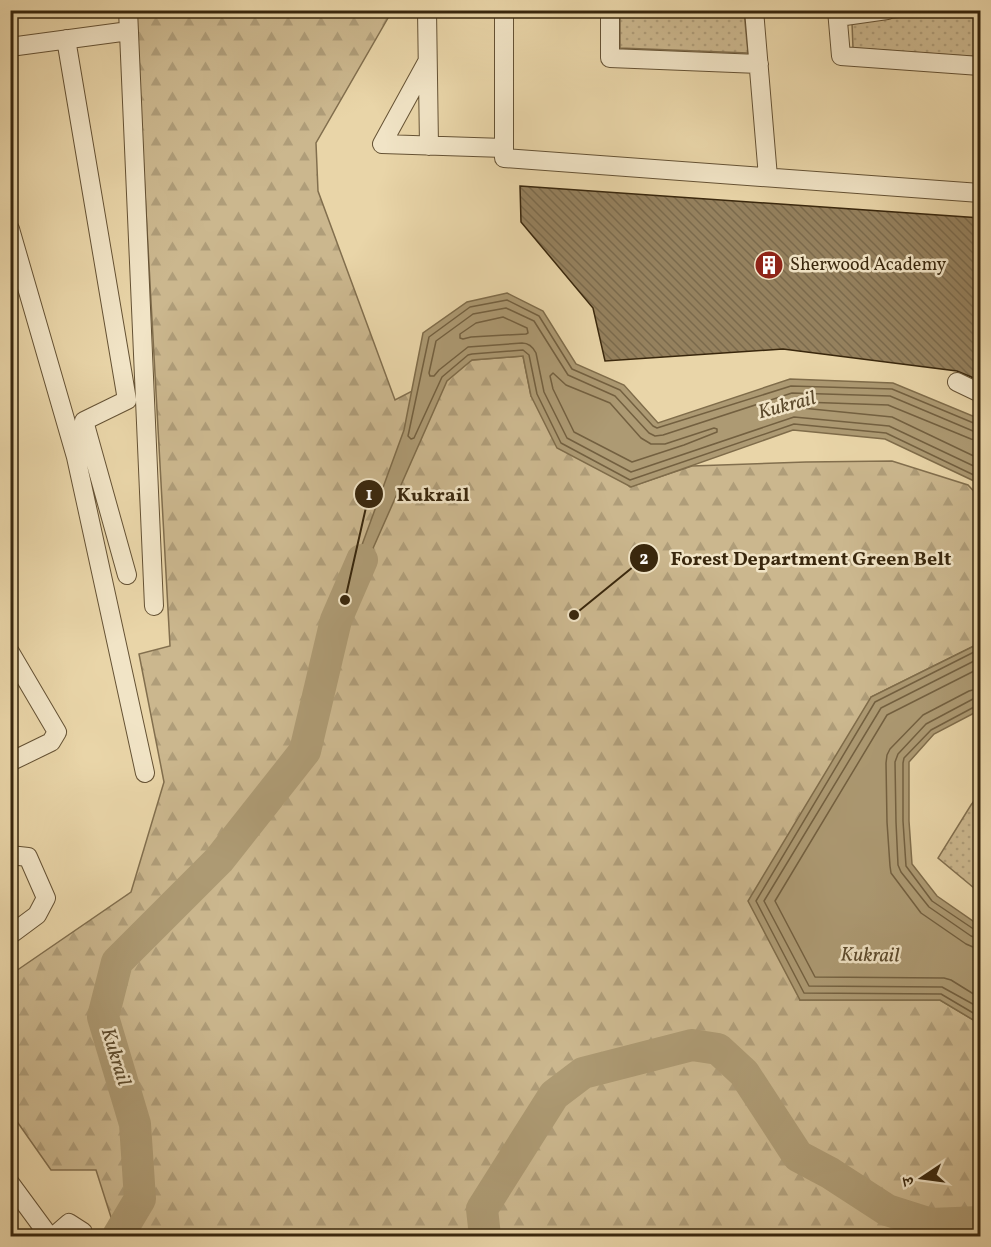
<svg xmlns="http://www.w3.org/2000/svg" width="991" height="1247" font-family="Vollkorn,'Noto Serif Devanagari',serif">
  <defs>
    <pattern id="grass-dots" width="8" height="8" patternUnits="userSpaceOnUse" patternTransform="scale(1.5)"><rect width="8" height="8" fill="#cbb78e"/><path d="M2 2h.1M6 6h.1" fill="none" stroke="#af9d79" stroke-width="1.8" stroke-linecap="round"/></pattern>
    <pattern id="forest-firs" width="22" height="20" patternUnits="userSpaceOnUse" patternTransform="scale(1.5)"><rect width="22" height="20" fill="#cbb78e"/><path d="M5 1l3.5 6h-7zM16 11l3.5 6h-7z" fill="#af9d79"/></pattern>
    <pattern id="building-back-hatch" width="6" height="6" patternUnits="userSpaceOnUse" patternTransform="scale(1.5)"><rect width="6" height="6" fill="#95815e"/><path d="M-1 5l2 2M0 0l6 6M5-1l2 2" fill="none" stroke="#7b6a4c"/></pattern>
  </defs>
  <rect width="100%" height="100%" fill="#e9d5a8"/>
  <filter id="stains"><feTurbulence type="fractalNoise" baseFrequency=".00333" numOctaves="4"/><feColorMatrix values="0 0 0 0 .2 0 0 0 0 .09 0 0 0 0 .02 0 0 0 .5 -.17"/></filter>
  <radialGradient id="worn" r=".72"><stop offset=".6" stop-color="#630" stop-opacity="0"/><stop offset="1" stop-color="#630" stop-opacity=".3"/></radialGradient>
  <path fill="url(#grass-dots)" stroke="#826f4e" stroke-width="1.5" d="M620,11h124l4,42 -128,-5z
    M952,11h28v46l-127,-9 -1,-25z
    M980,793v100l-42,-35 33,-53z"/>
  <path fill="url(#forest-firs)" stroke="#826f4e" stroke-width="1.5" d="M135,11h257l-76,132 2,48 77,209 77,-40 51,-4 8,40 99,91 62,-21 114,-4 86,-1 76,24 12,13v145l-109,54 -71,303h140l40,24v212h-863l-21,-66h-45l-40,-57 -1,-136 6,-6 115,-79 33,-110 -25,-128 31,-8z"/>
  <path fill="#ad9a73" stroke="#7f6c4a" stroke-width="1.5" d="M507,293l36,18 33,53 48,21 34,38 132,-44 103,4 87,36v67l-6,-5 -89,-42 -92,-9 -162,57 -74,-39 -26,-52 -8,-40 -51,4 -25,21 -88,199 -14,20 6,-25 53,-145 19,-97 44,-31z
    M980,643v67l-46,24 -25,28v59l3,43 25,32 43,30v98l-40,-24h-140l-52,-99 123,-204z"/>
  <g fill="none" stroke-linecap="round" stroke-linejoin="round">
    <path stroke="#736040" stroke-width="1.5" d="M503,317l24,11 1,5 -2,1 -55,3 -8,2 -3,-1v-4l16,-11z
      M553,373l13,12 44,18 31,35 10,6h14l49,-16 3,1v3l-33,13 -52,17 -58,-30 -21,-43 -3,-13z
      M980,424h-4l-84,-35 -101,-3 -134,42 -4,-2 -33,-36 -48,-21 -33,-53 -32,-16 -37,7 -41,30 -21,99 3,3 3,-1 28,-61 26,-22 4,-1 51,-4 6,5 8,39 24,49 69,37 164,-56 92,9 94,45
      M980,432l-7,-1 -83,-35 -98,-3 -129,42 -8,1 -6,-3 -34,-37 -47,-21 -34,-54 -28,-13 -33,6 -37,27 -7,32 1,3h4l5,-6 29,-23 54,-4c7,0 11,4 14,10l8,39 23,46 64,34 163,-55 95,9 91,43
      M980,441l-9,-2 -83,-34 -86,-3 -3,3 3,3 90,9 88,42
      M980,649l-105,53 -119,199 48,92 137,1 39,23
      M980,658l-99,50 -117,193 45,85 133,1 38,21
      M980,668l-93,47 -112,186 40,76 129,1 7,2 29,18
      M980,688l-11,3 -46,24 -33,34 -3,6 -1,8 1,59 3,44 1,7 30,40 45,31 7,3 7,1
      M980,698l-7,1 -47,25 -28,30 -3,8 1,60 2,43 3,7 28,35 42,29 9,3
      M980,705l-4,1 -45,24 -27,28 -1,5v58l3,45 26,35 43,29 5,1"/>
    <path stroke="#ad9a73" stroke-width="32" d="M118,1236l22,-37 -5,-75 -32,-107 14,-55 102,-102 86,-109 31,-131 26,-60
      M485,1236l-3,-27 72,-114 29,-22 109,-28 26,4 26,24 54,83 32,17 57,37 44,14 49,-2"/>
  </g>
  <path fill="url(#building-back-hatch)" stroke="#39270d" stroke-width="1.5" d="M520,186l461,32v163l-24,-10 -174,-22 -178,12 -12,-53 -72,-86z"/>
  <g fill="none" stroke-linecap="round" stroke-linejoin="round">
    <g stroke="#655234" stroke-width="20">
      <path id="minor" d="M128,10l26,596
        M427,10l2,136
        M504,10v148l476,35
        M610,10v48l149,6
        M754,10l14,167
        M837,10l4,46 139,10
        M838,17l49,-7
        M66,39l61,361 -43,21 43,154
        M10,47l119,-16
        M427,62l-45,82 122,4
        M10,229l66,228 69,316
        M957,382l23,11
        M10,652l47,80 -6,10 -37,18 -4,-3
        M10,855l18,2 18,41 -9,17 -27,20
        M10,1183l39,53
        M54,1236l15,-13 14,9"/>
    </g>
    <use href="#minor" stroke="#f1e4c6" stroke-width="18"/>
  </g>
  <defs>
    <g id="building-disc" transform="scale(1.5)"><circle r="9.5" fill="#8f2418" stroke="#f1e4c6"/><path d="M-4-6H4V6H1V3H-1V6H-4ZM-2.5-4.3h1.7v1.8h-1.7ZM.8-4.3h1.7v1.8H.8ZM-2.5-1h1.7V.8h-1.7ZM.8-1h1.7V.8H.8Z" fill="#fff"/></g>
  </defs>
  <g fill-rule="evenodd">
    <use href="#building-disc" x="769" y="265"/>
  </g>
  <g text-anchor="middle" dominant-baseline="central" stroke-width="5" stroke-linejoin="round" paint-order="stroke">
    <g font-size="18" fill="#39270d" stroke="#f1e4c6" text-anchor="start">
      <text x="790" y="265">Sherwood Academy</text>
    </g>
    <g font-size="20" font-style="italic" fill="#5c4a2c" stroke="#f1e4c6">
      <text transform="translate(787 406) rotate(-15)">Kukrail</text>
      <text transform="translate(870 956) rotate(1)">Kukrail</text>
      <text transform="translate(115 1057) rotate(73)">Kukrail</text>
    </g>
  </g>
  <path fill="none" stroke="#39270d" stroke-width="2" d="M345 600L369 494M574 615L644 558"/>
  <g fill="#39270d" stroke="#f1e4c6" stroke-width="2">
    <circle cx="345" cy="600" r="6"/>
    <circle cx="574" cy="615" r="6"/>
    <circle cx="369" cy="494" r="15"/>
    <circle cx="644" cy="558" r="15"/>
  </g>
  <g font-size="18" text-anchor="middle" font-weight="bold" fill="#fff">
    <text x="369" y="500">1</text>
    <text x="644" y="564">2</text>
  </g>
  <g font-size="20" text-anchor="middle" font-weight="bold" fill="#39270d" stroke="#f1e4c6" stroke-width="5" stroke-linejoin="round" paint-order="stroke">
    <text x="433" y="501">Kukrail</text>
    <text x="811" y="565">Forest Department Green Belt</text>
  </g>
  <rect width="991" height="1247" fill="none" stroke="#e9d5a8" stroke-width="36"/>
  <rect x="12" y="12" width="967" height="1223" fill="none" stroke="#39270d" stroke-width="3"/>
  <rect x="18" y="18" width="955" height="1211" fill="none" stroke="#39270d" stroke-width="1.5"/>
  <g transform="translate(922 1178) rotate(257)" stroke="#f1e4c6" stroke-width="4.5" paint-order="stroke">
  <path d="M0-4.5L10 22L0 15L-10 22Z" fill="#39270d"/>
  <text y="-9" font-size="16" font-weight="bold" text-anchor="middle" fill="#39270d">उ</text>
  </g>
  <rect width="100%" height="100%" filter="url(#stains)"/>
  <rect width="100%" height="100%" fill="url(#worn)"/>
</svg>
